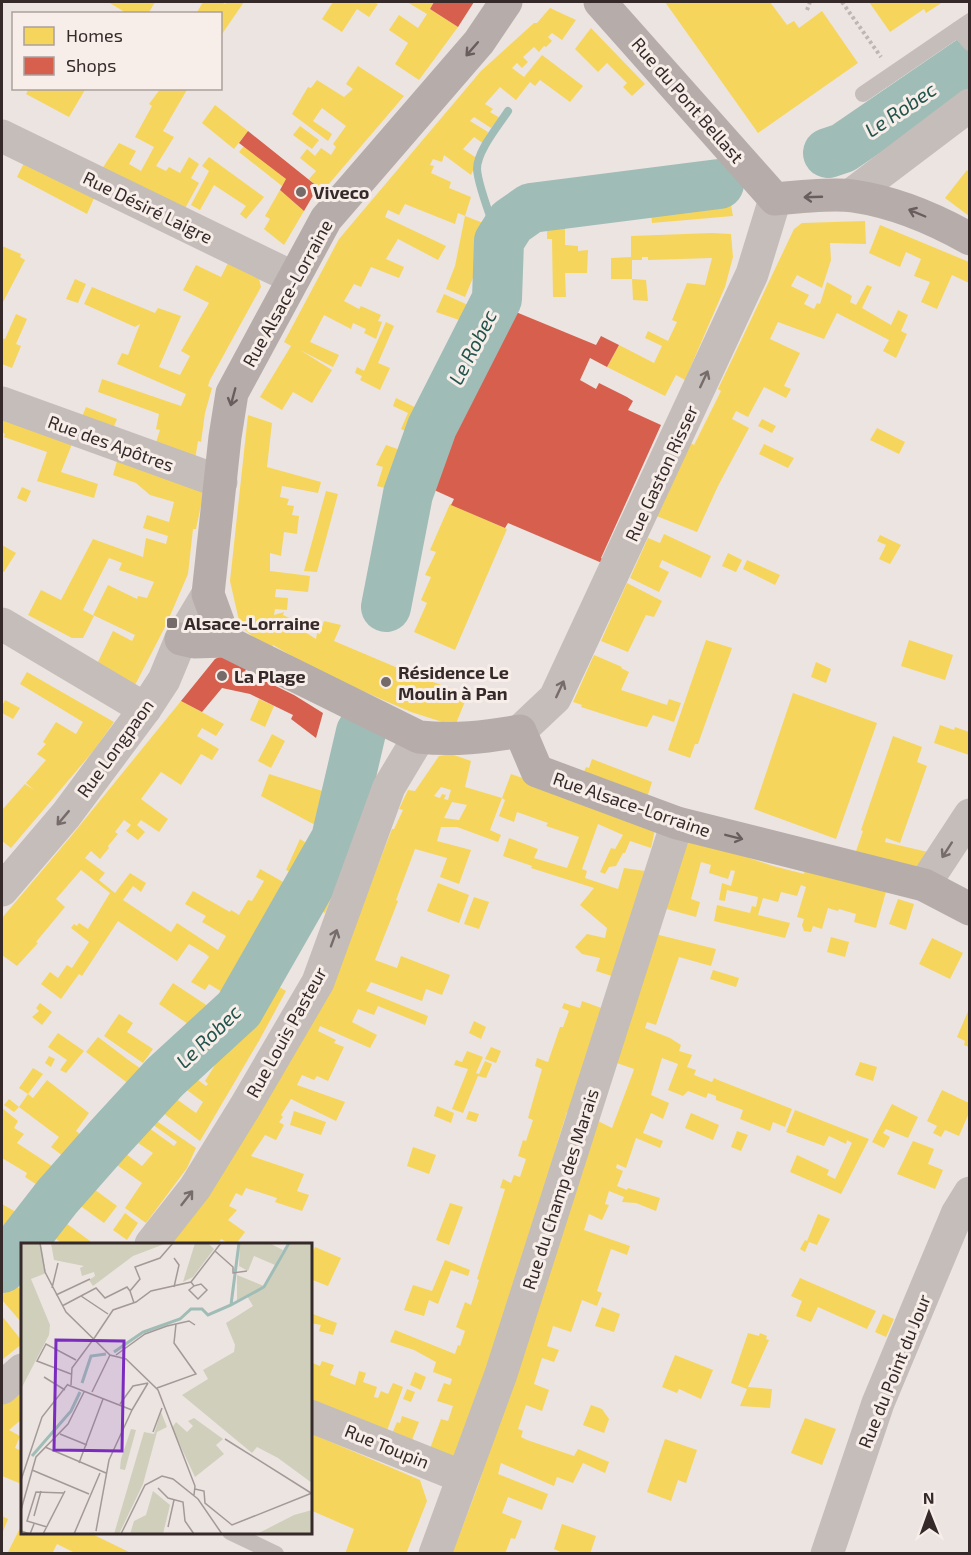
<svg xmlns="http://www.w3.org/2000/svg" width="971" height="1555" font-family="'Exo 2',sans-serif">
  <rect width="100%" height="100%" fill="#ece4e1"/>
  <path fill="#f6d55c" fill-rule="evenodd" d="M108,2h47l-7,12h-20z
    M203,2h18l4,2 2,-2h17l-22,32 -2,-1v-19h-24z
    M333,2h40l5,2 -9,13 -12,-8 -15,23 -20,-13z
    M407,2h27l-4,7 28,18 -39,53 -24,-16 13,-21 -19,-13 10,-15 19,13 9,-14z
    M665,2h105l17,23 7,-4 5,7 23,-17 36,52 -100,70z
    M869,2h74l-17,11 -2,-4 -34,23z
    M550,8l26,12 -14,20 -10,-7 -4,4 4,4 -6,6 -2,-1 -5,6 -5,-5 -11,10 5,5 -6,6 -5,-5 -5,5 12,9 18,-22 41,31 -13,16 -30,-22 -5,6 -5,-4 -14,18 -16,-13 -15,17 8,5 -3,3 10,6 -9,10 -17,-11 -4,4 18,11 -4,12 -10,-7 -11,12 15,10 -7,16 -27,-20 -2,7 -9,-3 -3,6 4,1 -3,7 20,9 -2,6 22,9 -6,19 -7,-3 -3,11 -50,-20 -6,11 -11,-5 -3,7 61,29 -8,14 -40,-21 -12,20 18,8 -5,11 -28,-11 -10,20 -7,-3 -10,17 15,8 2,-3 20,9 -3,6 4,1 -6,17 -12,-6 2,-4 -13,-6 -2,6 -27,-14 -14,27 29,13 -6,12 -33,-17 32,20 -20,33 -19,-11 -11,18 -22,-13 31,-51 -7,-4 55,-103 142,-168 53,-48h3z
    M591,28l54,56 -13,12 -9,-9 4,-4 -20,-20 -9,9 -23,-23z
    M358,66l46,30 -82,96 -13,-13 7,-8 -16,-13 7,-9 8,7 6,-8 10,7 5,-8 -3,-3 13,-18 -24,-18 -9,13 19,13 -4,7 -36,-27 16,-27 3,1 6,-8 27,17 9,-8 -7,-5z
    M29,88h57l-17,29 -43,-23z
    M161,88h27l-25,43 11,6 -18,29 10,5 3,-4 11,6 9,-16 10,7 -8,14 8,5 -17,31 -82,-42 19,-29 17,8 -7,13 12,7 13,-24 -19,-10 17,-31 -3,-2z
    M215,105l33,26 -14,18 -32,-26z
    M300,126l19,14 -7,9 -19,-14z
    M244,146l42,33 -4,7 -43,-34z
    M209,157l55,40 -18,22 -6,-5 6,-8 -32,-21 -14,25 -9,-5 18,-34 -7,-5z
    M25,161l70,35 -8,18 -70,-37z
    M967,170l2,2v44l-24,-18z
    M280,190l24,21 -20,34 -20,-16 6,-10 -5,-3z
    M729,194l4,22 -81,7 -2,-18z
    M465,216l21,8 -1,13 -5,-1 -3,14 8,4 -4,22 -6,-3 -10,24 -19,-8 9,-23z
    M865,221l1,23 -36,-1 1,17 -9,28 -25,-13 -6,11 18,9 -5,9 10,5 3,-6 3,1 7,-22 25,14 -2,6 6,3 11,-20 5,2 -10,21 29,17 7,-15 10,5 -7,16 6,3 -11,24 -13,-7 6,-11 -52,-27 -13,26 -46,-17 -8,17 30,14 -16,33 7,3 -5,9 -22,-11 -16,30 -12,-6 -4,8 17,9 -31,58 -21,46 -43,-17 33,-74 7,4 27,-54 -3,-2 76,-160 8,-6z
    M880,225l89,37v21l-17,-8 -15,34 -16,-7 9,-20 -16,-6 7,-17 -15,-7 -6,15 -31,-14z
    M547,226h18v19l13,1v5l10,-1 -1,23h-22l1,24h-13l-1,-58h-5z
    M712,233l19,1 2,23 -8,30 -40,93 -9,-5 -11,21 -58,-29 12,-22 35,18 8,-17 -17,-8 3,-7 20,10 9,-19 -5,-2 15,-37 18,2 7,-27 -64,2v-3h-6v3h-10v19l14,1 2,21 -15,-1 -1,-21h-21v-21l20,-1v-21z
    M2,246l19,8 -1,3 5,3 -23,44z
    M228,263l31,16 2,8 -51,93 -2,6 4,2 -7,25 -4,29 -3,-1 -4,25 -42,-11 8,-25 -4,-1 3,-15 -61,-22 4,-13 79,27 5,-12 -69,-30 5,-11 6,2 12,-31 -5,3 -51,-23 8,-17 63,26 3,-5 23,8 -22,51 21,8 10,-19 -9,-5 28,-48 -26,-13 13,-25 25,12z
    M75,279l11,5 -8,19 -12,-4z
    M444,294l39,18 -6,13 -4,-1 -3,5 4,1 -7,17 -9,-4 7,-21 -29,-10z
    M16,314l11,5 -11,25 5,2 -9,22 -10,-4v-26l3,1z
    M386,322l8,4 -16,37 12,5 -10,22 -20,-10 2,-4 -7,-3 2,-6 7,4z
    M396,398l35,17 -11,23 -19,-9 7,-16 -15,-7z
    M86,407l31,12 -7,17 -31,-12z
    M2,413l72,26 -13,33 37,12 -4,14 -57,-17 10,-29 -43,-15 1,-3 -3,-2z
    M248,415l24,8 -5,44 54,15 -3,11 -36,-7 -2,11 9,2 -2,6 7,1 -2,9 7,1 -2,18 -13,-2 -3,24 -11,-3v18l40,5 -2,16 -32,-3 -1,8 13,1 -1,12 -12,-1 -1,6 10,-3 -1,3 15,7 -1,5 19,12 1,-6 3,1 4,-13 17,4 -7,16 90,38 44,15 -13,32 -44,-14 -90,-39 -48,-28 -1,2 -19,-10 -13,-12 -10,-44z
    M762,419l14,7 -4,7 -14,-7z
    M877,428l28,14 -6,12 -29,-14z
    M764,444l30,14 -6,10 -29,-14z
    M386,445l26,9 -12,38 -23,-6 6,-19 -7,-2z
    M119,454l85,37 -8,38h-3l-5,45 -22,51 -32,62 -37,-23 16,-33 19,10 3,-6 -42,-20 15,-30 29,14 1,-3 9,2 7,-16 -35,-12 3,-7 -13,-5 -26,52 11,6 -11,22h-11l-44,-23 13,-25 20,10 32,-61 50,18 3,-19 20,6 2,-8 -25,-8 4,-13 22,7 5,-20 -24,-7 -14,-12 -23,-8z
    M22,487l9,4 -5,11 -9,-4z
    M326,491l12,3 -21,78 -13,-1z
    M450,504l57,25 -52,121 -41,-18 13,-29 -6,-3 10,-23 -6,-2 11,-23 -6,-2z
    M664,534l47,22 -10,22 -39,-18 -3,7 10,5 -10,20 -29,-14 18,-40 12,5z
    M880,535l21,10 -11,19 -11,-5 7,-14 -9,-4z
    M2,545l14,8 -12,19 -2,-1z
    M728,553l14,7 -6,12 -14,-6z
    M747,560l33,15 -5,10 -32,-16z
    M627,583l35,18 -8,16 -8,-2 -18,37 -27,-11z
    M706,640l26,8 -34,96h-3l-5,14 -22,-8z
    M909,640l44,15 -8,25 -44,-14z
    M594,655l28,12 -1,1 8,4 -8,18 46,15 2,-6 12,4 -7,19 -21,-7 -6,12 -10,-2 -56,-18 1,-2 -9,-3z
    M816,662l15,7 -5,14 -15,-6z
    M27,672l87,50 -19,27 -84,99 -9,-7v-31l23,-26 9,6 -8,-7 20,-23 -9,-6 9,-10 -3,-2 13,-20 20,12 7,-12 -63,-38z
    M793,693l84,30 -41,116 -82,-30z
    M259,699l15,7 -9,21 -15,-7z
    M5,700l15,8 -7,11 -11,-6v-7z
    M181,701l43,23 -8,12 -14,-8 -5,8 22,13 -7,11 -11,-6 -20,31 -20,-13 -20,27 27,20 -9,13 -18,-12 -4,5 8,7 -7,8 -12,-9 5,-6 -7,-5 -9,12 3,2 -10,12 1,2 -9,11 -9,-8 -6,7 20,15 -6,7 16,13 15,-20 16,10 -5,9 -8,-6 -10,14 48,32 6,-9 41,27 8,-14 -24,-14 4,-6 -21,-12 8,-13 37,21 1,-2 8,5 9,-15 4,1 12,-20 -8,-4 4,-8 34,19 5,-12 -13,-6 14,-31 44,28 -19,46 -15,-7 -13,-16 -65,108 -23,-14 -4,6 -14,-8 18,-25 -3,-3 -17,-10 -12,17 -59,-40 -36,55 -3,-2 -18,25 -20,-15 9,-12 8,6 9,-13 5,3 17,-26 -18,-14 3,-4 3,2 2,-3 9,6 22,-36 -29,-23 -25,29 9,8 -29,35 2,1 -21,23 -15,-11v-37l70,-83z
    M940,725l14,5 1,-3 14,5v23l-35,-12z
    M272,734l13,7 -14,27 -13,-7z
    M893,736l29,11 -5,15 10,4 -27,77 -14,-5 -1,4 47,11 -13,17 -64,-16 8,-23 -2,-1z
    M342,754l4,1 -2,4 27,7 6,8 -7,16 -38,-8 6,-24h3z
    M451,754l20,7 -6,26 37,11 9,-24 145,51 -5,23 -21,-7 -5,12h-2l-7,13 -7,1 -4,7 -5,-2 11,-24 4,1 8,-14 -25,-11 -16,45 5,2 -2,7 33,11 6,-21 21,3 -27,107 -22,-7 4,-13 -18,-4 -7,-7 12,-13 18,4 2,-10 -27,-23 14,-17 -63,-20 1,-2 -29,-10 6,-18 29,11 -4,9 33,10 12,-31 -33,-11 2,-3 -31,-11 -3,10 -15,-6 6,-16 -3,-2 -12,32 11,5 -3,7 -41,-15h-16l-4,14 34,9 -12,34 -19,-7 7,-19 -32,-9 -19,51 2,1 -23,59 22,8 4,-12 49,19 -8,20 -16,-6 -4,12 -51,-19 -5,9 62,25 -3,9 -47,-19 -4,9 -16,-6 -6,13 25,13 -7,13 -50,-22 -2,5 18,9 -2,3 10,4 -16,34 -11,-5 -3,4 -12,-5 -5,10 48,17 -9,19 -45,-22 -10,16 2,2 -4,5 5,3 -8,15 -11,-5 -14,21 53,18 -7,17 12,4 -7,16 -27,-9 2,-4 -31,-10 -4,8 -6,-3 -7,13 8,4 -9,10 17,12 -9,12h-6l-9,-5 -3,5h-51l175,-286 50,-129h2l9,-19 -4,-1 9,-19 7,1 24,-35zM441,787l10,3 -3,10 -4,-1 2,-4 -4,-1 -2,4 -6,-2zM452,802l15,3 -8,15 -15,-2z
    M592,759l60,23 -6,19 -63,-27 3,-7 3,1z
    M269,774l69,22 -8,37 -69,-37z
    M357,799l13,4 -6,15 -11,-4z
    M692,839l81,27 31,8 1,-5 83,15 -12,44 -22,-6 2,-8 -17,-5 -1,2 -10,-3 -6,21 -9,-3 -2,6 -7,-1 -2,-6 2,-6 -7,-2 9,-30 -5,-2 -4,11 -16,-4 -3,10 -15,-4 -5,17 32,8 -5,15 -71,-17 3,-16 33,8 2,-7 4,1 2,-10 -31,-7 -2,11 -6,-1 3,-17 9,3 4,-15 -4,-1 -3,9 -19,-6 2,-8 -10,-3 -10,37 9,3 -4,15 -33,-9 21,-66z
    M438,883l31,12 -10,28 -32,-12z
    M474,897l15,5 -10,27 -15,-5z
    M898,899l16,5 -8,26 -17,-6z
    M655,934l61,15 -5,17 -32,-9 -23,68 -9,-3 -2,6 25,10 11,7 -2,6 13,4 -5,12 9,3 -2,5 18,7 2,-4 4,2 74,29 -7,18 -12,-5 -3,9 -30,-12 3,-9 -27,-10v-4l-8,-3 -2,5 -18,-7 -5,5 -15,-6 10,-26 -16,-6 -11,37 18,8 -6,16 -12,-6 -8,20 20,8 -3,7 -24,-10 -10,30 -9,-4 -1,4 7,3 -6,15 10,4 1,-2 32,10 -4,13 -20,-8 -14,-1 2,-5 -15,-6 -4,13 4,1 -7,15 -13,-6 -5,16 46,16 -3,9 -16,-6 -14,42 5,2 -5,13 -15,-6 -11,32 -18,-6 -6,20 12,4 -5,12 -12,-4 -8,26 15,6 -7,21 -16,-6 -8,24 5,2 -2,6 6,3 47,16 4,-7 31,13 -4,11 -22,-10 -10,20 -16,-6 -3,9 -53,-23 -3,11 50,20 -6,16 -34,-13 -6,16 20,8 -7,18 -4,-1 -6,16h-53l26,-68 116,-367 18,9 20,-53 2,-6 -20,-7z
    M831,937l18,5 -4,15 -18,-5z
    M932,938l31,15 -13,26 -31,-15z
    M713,970l26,8 -3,9 -26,-8z
    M267,980l19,11 -26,48 -60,102 -46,-35 14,-13 28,20 7,-11 -24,-18 29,-31 2,2 -3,4 2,2 -3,4 1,2 -9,13 8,6 2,-2 -3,-3 25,-40 -4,-2 -2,5 -20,-13 -3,2 -42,-29 14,-21 65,43 19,-39 5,2z
    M582,1001l22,8 -33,105 -4,-2 -6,19 -6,20 3,1 -97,307 -33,-5 13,-35 7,2 5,-15 -16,-5 7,-18 6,2 2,-6 -19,-7 3,-10 -22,-12 -24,-8 5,-12 60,24 3,-9 2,1 5,-15 -9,-4 9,-25 6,3 8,-25 -2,-1 28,-90 -5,-1 3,-9 8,4 3,-8 6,2 6,-18 -8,-3 5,-16 3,1 7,-21 -5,-2 14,-49 -7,-3 2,-8 11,4 12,-35h3l6,-16 -7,-3 2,-5 16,5z
    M40,1003l12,9 -10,13 -10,-8 7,-6 -3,-3z
    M969,1009v38l-5,-2 1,-4 -8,-4z
    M119,1014l14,9 -6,9 26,17 -10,14 -39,-27z
    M474,1021l12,6 -5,12 -12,-6z
    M58,1033l26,18 -18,22 -6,-3 7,-10 -19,-13z
    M98,1037l29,22 17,12 -15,13 -43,-32z
    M491,1047l10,4 -5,12 -11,-4z
    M467,1051l16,6 -7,16 3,1 6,-13 7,3 -6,14 -8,-2 -15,37 -11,-4 16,-40 -14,-4 2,-5 6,2z
    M49,1056l6,3 -4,8 -6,-4z
    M860,1062l17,5 -4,14 -18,-6z
    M33,1068l10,6 -15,20 -9,-6z
    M47,1080l42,33 -13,18 13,10 -18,21 -20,-15 8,-10 -40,-30 -5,5 -10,-7 5,-6 10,8 9,-13 5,4z
    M129,1084l10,7 -15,10 -6,-7z
    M942,1090l27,13v10l-10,23 -14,-6 -4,7 -8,-4 4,-7 -10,-5z
    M892,1104l26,13 -10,21 -22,-9 -3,4 7,4 -6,11 -12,-6z
    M437,1106l17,7 -3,10 -17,-7z
    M2,1108l16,13 -4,7 10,6 -7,9 44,29 -13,20 -23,-15 2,-4 -25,-15z
    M795,1110l74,29 -28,55 -51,-22 7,-17 32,15 -2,5 8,4 17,-36 -5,-3 -1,4 -17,-8 -5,10 -38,-14z
    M294,1111l32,11 -5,13 -31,-10z
    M469,1111l10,3 -3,8 -10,-3z
    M691,1113l28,12 -6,15 -28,-12z
    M155,1120l41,28 -9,20 -41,55 -21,-15 17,-25 -39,-28 9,-10 4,3 6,-8 9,7 -5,7 16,12 11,-13 -15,-10 11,-15 25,18 3,-4 -25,-18z
    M737,1131l11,4 -7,16 -10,-4z
    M913,1141l21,8 -6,15 15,6 -8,19 -38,-15z
    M413,1147l23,8 -7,19 -22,-8z
    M83,1181l34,25 -13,17 -33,-24z
    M450,1203l13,4 -14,38 -13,-5z
    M2,1204l28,16 -28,39z
    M125,1213l13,10 -11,17 -14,-10z
    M818,1214l12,5 -13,26 -8,-3 -4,10 -5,-3 5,-9 2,1z
    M59,1218l35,26h-31l-15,-11z
    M315,1247l26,11 -13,28 -18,-7v-21z
    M445,1260l25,10 -2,6 -17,-6 -13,34 -9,-4 -5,16 -20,-6 9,-25 19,6z
    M800,1278l76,33 -9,18 -49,-22 -7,15 -15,-6 6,-15 -11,-5z
    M13,1281l9,11v31l-20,-23v-6z
    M602,1307l18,7 -6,18 -19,-6z
    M310,1313l27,10 -4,12 -14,-4 2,-6 -11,-2z
    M883,1314l11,5 -8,18 -11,-5z
    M2,1316l20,25v3l-19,15 -1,-2z
    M748,1333l11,3 1,-3 7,3 -1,3 3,1 -21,47 24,2 -2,19 -30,-2 7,-17 -16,-6z
    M675,1355l38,15 -12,29 -22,-10 -2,4 -15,-6z
    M322,1361l12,4 -4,10 25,10 4,-14 7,2 -3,9 14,5 -3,10 4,1 3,-7 7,3 5,-11 10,4 -18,49 -75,-29v-45l10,4z
    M415,1372l11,5 -5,13 -11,-5z
    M22,1386v33l-13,11 11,6 -5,12 7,3v25l-3,7 -17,-7v-72z
    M407,1389l8,3 -4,10 -8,-3z
    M591,1405l11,4 7,10 -5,14 -21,-8z
    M402,1416l17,6 -7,18 -22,-2 7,-16 3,1z
    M805,1418l31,11 -14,36 -31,-12z
    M310,1433l110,47 7,21 -21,53h-61l9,-25 -44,-19z
    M665,1439l32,11 -11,33 -8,-3 -7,21 -24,-9z
    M2,1516l6,3 -6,15z
    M22,1524v9h68l43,21h-56l-20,-10 -5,10 -44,-2z
    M562,1524l34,12 -6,18h-25l-11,-5z"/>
  <path fill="#d6604d" d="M434,2h40l-16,25 -28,-18z
    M248,131l70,56 -14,24 -24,-21 6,-11 -47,-36z
    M504,307l92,38 5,-9 18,9 -12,22 -17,-9 -10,22 16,9 3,-6 28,14 6,4 -5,9 33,15 -60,133 3,2 -2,3 -94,-40 -3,5 -54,-23 3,-6 -31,-14 54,-134z
    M221,656l26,12 -2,3 49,24 29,18 -7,25 -25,-19 2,-4 -43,-21 -28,-6 -20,24 -21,-11 34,-42z"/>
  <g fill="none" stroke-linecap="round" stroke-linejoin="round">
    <path stroke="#9fbcb6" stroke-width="8" d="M499,241c-6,-18 -21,-54 -22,-72 0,-18 22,-44 31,-58"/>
    <path stroke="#9fbcb6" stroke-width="50" d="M828,153l15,-5 127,-87
      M386,607l22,-113 24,-67 65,-128 2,-58 12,-19 20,-14 188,-24
      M2,1268l55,-71 51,-58 57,-62 74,-68 97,-170 25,-107"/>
    <path stroke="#beb6b3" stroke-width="4" stroke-dasharray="3 3" stroke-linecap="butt" d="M842,2l39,55
      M807,10l3,-8"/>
    <path stroke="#c5bdba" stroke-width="16" d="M958,29l12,14
      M863,94l107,-73
      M230,1532l46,22"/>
    <path stroke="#c5bdba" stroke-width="33" d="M2,136l292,142
      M851,195l119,-90
      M2,403l219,79
      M2,624l143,85
      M520,731l35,-33 197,-424 23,-75
      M924,885l46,-70
      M310,1416l153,61
      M435,1554l66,-180 176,-551"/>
    <path stroke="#c5bdba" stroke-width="33" d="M2,890l64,-75 79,-106 19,-29 17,-41 27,-45
      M151,1244l44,-56 50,-81 73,-125 71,-195 30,-50
      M2,1388l20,-18
      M827,1554l51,-151 79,-189 13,-21"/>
    <path stroke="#b6adab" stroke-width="33" d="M600,2l175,197c20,-2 59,-6 78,-3 42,6 80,22 117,43
      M181,639l13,3 31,-1 194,96c35,4 67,0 101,-6l17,40 140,52 247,62 46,24
      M225,641l-17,-47 17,-157 7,-44 94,-174 153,-177 27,-40"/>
  </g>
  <defs><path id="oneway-shaft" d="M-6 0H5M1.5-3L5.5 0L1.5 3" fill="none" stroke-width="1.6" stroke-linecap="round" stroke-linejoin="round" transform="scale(1.5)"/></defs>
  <g stroke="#695e5d">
    <use href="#oneway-shaft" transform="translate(472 49) rotate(131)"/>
    <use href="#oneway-shaft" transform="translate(813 197) rotate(178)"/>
    <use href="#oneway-shaft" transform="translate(917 213) rotate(-157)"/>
    <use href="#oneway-shaft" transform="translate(233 397) rotate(105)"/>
    <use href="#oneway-shaft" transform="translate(734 837) rotate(14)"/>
  </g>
  <g stroke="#766c6a">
    <use href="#oneway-shaft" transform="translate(704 379) rotate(-65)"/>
    <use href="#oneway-shaft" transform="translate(560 689) rotate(-65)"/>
    <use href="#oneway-shaft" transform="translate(63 818) rotate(130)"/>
    <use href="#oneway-shaft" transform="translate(947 850) rotate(123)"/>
    <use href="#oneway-shaft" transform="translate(334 938) rotate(-70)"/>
    <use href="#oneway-shaft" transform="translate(187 1198) rotate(-52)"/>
  </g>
  <g fill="#756b69" stroke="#f8eee9" stroke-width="2">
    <circle cx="301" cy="192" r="6"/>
    <rect x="166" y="617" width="12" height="12" rx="3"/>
    <circle cx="222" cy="676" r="6"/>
    <circle cx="386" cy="682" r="6"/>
  </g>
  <g text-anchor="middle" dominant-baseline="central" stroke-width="6" stroke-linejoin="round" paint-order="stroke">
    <g font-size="18" fill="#352a29" stroke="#f8eee9">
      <text transform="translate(688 100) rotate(49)">Rue du Pont Bellast</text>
      <text transform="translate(148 207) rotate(26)">Rue Désiré Laigre</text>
      <text transform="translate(287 293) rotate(-61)">Rue Alsace-Lorraine</text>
      <text transform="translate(111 443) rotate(20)">Rue des Apôtres</text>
      <text transform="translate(661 473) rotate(-65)">Rue Gaston Risser</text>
      <text transform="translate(115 748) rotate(-54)">Rue Longpaon</text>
      <text transform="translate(632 804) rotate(19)">Rue Alsace-Lorraine</text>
      <text transform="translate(286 1032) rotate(-61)">Rue Louis Pasteur</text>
      <text transform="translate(560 1189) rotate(-72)">Rue du Champ des Marais</text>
      <text transform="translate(894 1371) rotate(-68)">Rue du Point du Jour</text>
      <text transform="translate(387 1446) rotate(22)">Rue Toupin</text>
    </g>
    <g font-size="18" font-weight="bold" fill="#352a29" stroke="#f8eee9" text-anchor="start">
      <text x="313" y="192">Viveco</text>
      <text x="184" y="623">Alsace-Lorraine</text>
      <text x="398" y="672">Résidence Le<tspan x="398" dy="21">Moulin à Pan</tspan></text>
      <text x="234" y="676">La Plage</text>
    </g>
    <g font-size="20" font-style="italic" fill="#21544d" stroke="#f8eee9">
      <text transform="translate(900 109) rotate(-34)">Le Robec</text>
      <text transform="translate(472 347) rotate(-63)">Le Robec</text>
      <text transform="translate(208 1036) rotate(-44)">Le Robec</text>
    </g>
  </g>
  <g transform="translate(21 1243)">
    <rect width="291" height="291" fill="#ece4e1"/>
    <path d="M0,0h19l6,30 -15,6 19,46 -1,10 -28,54zM30,0l103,1 13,-1 -34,13 -40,30 -4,-6 6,-4 -1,-4 -12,4 -2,-8 4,-2 -30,-6zM174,0h13l6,6 -21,28 -10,5zM219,0h29l14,7 -8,15 -21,-9 -6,15 -9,-5zM269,0h22v240l-34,-25 -21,-11 -5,6 -70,-58 26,-16 -5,-9 31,-18 1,-7 -9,-22 27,-17 -6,-10 -10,5v-26l27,11 -14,9 15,-7zM140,169l6,15 -10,5 -14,52 -24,50h-5l30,-102 10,2zM173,175l29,21 -7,6 8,9 -29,23 -23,-49 4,-6 11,10 6,-6 -5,-5zM110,186l5,1 -11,40 -5,-1 1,-10zM132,248l17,14 -7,29h-33l4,-13 12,-6zM291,267v24h-55l37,-19z" fill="#d0cfbc"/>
    <path fill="none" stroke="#9fbcb6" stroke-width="3" d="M210,62l33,-18 25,-44M93,109l29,-20 37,-13 11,-10h11l6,6 23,-10 8,-62M61,140l9,-27 15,-2M11,213l39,-45 9,-19"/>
    <path fill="none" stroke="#a39a97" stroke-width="1.5" d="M19,0l5,29 21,40 44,43 16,4 32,31 37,96 -1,9M194,8l18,16v6l14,-2M170,39l3,4 7,-2 6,6 -9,9 -9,-9 5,-4M153,44l5,-22 -5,-7M31,45l6,-25M35,52l34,-16M60,53l27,18M113,60l-4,-12 10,-12 -5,-12 25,-9 13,-15M41,63l34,-18 9,10 22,-11 3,4M74,94l18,-27 23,-8 15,-11 40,-9 30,-39M95,112l29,-21 22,-8 22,-5 6,4M50,131l-34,-13 9,-17 30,16M23,134l21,13M47,142l64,25 16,-27M50,142l1,-17 23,-31M136,145l39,-14 -22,-31 2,-19M71,149l18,-37M99,161l13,-18 15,-3M132,189l9,-24M39,191l27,11M204,196l86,54M24,204l61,26M58,220l24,-64M11,227l57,24M0,237l21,-63 26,-33M137,245l10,10 15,4 2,19 9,13M174,246l9,2 1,12 27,22 80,-32M0,267l15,-53 32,-33 16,-32M13,273l7,-25M26,284l-20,-6 9,-29 28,1M147,284l6,-27M0,288l9,3 4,-10M75,288l13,-71 23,-50M22,291l22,-43M53,291l26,-61M100,291l24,-49 17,-9 11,3 25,20 24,35"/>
    <path fill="#7b2cbf" fill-opacity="0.15" stroke="#7b2cbf" stroke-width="3" d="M35,97l68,1 -2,110 -68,-1z"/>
    <rect width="291" height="291" fill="none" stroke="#352a29" stroke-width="3"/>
  </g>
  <rect width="971" height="1555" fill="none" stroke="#352a29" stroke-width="6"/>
  <rect x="12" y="12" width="210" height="78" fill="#f8eee9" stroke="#aaa09c" stroke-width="1.5"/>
  <rect x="24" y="27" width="30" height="18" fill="#f6d55c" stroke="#aaa09c" stroke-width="1.5"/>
  <text x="66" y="42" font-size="18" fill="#352a29">Homes</text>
  <rect x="24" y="57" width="30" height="18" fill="#d6604d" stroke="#aaa09c" stroke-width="1.5"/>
  <text x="66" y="72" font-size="18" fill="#352a29">Shops</text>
  <g transform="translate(929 1513) rotate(359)" stroke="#f8eee9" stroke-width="4.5" paint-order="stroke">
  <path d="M0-4.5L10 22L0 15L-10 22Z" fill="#352a29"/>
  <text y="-9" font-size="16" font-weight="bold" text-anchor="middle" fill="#352a29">N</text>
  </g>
</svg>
